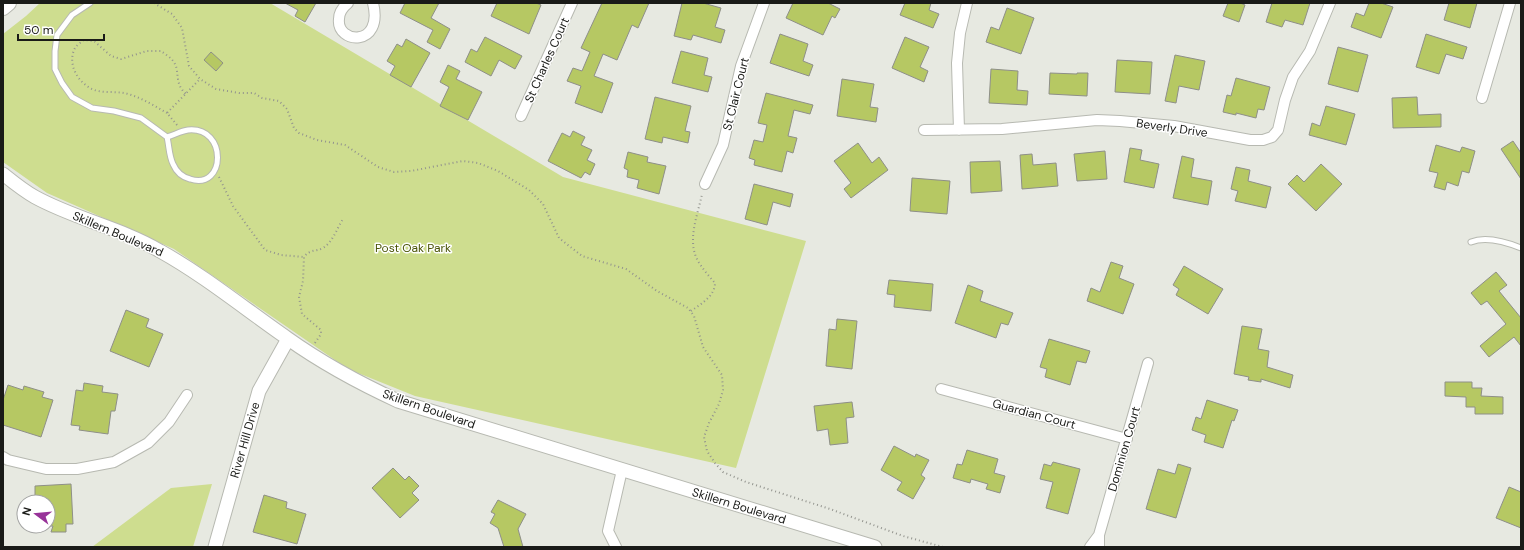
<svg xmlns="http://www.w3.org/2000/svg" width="1524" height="550" font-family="'DM Sans',sans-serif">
  <rect width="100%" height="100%" fill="#e7e9e1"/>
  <path fill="#cedd8f" d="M40,3h230l293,174 243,64 -70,227 -321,-72 -67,-27 -174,-120 -127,-56 -44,-31v-128l23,-18z
    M212,484l-19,63h-101l79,-59z"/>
  <path fill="#b6c863" stroke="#8e8f88" d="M285,3h31l-11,19 -10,-6 3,-6z
    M405,3h34l-8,15 19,11 -10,20 -13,-7 6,-12 -33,-17z
    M497,3h39l5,2 -12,29 -38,-18z
    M602,3h47l-11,25 -6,-3 -15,35 -14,-6 -9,22 19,7 -11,30 -27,-10 6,-17 -14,-5 6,-13 9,3 8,-19 -9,-4z
    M682,3h21l18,5 -6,19 10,3 -4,13 -28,-8 -2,5 -17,-4z
    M793,3h35l12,6 -5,9 -3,-2 -9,19 -37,-17z
    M905,3h26l-2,7 10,4 -6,14 -33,-13z
    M1228,3h12l5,2 -6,17 -16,-6z
    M1272,3h38l-7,22 -18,-5 -3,7 -16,-5z
    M1369,3h12l12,4 -12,31 -30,-11 5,-14 8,3z
    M1449,3h28l-7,25 -26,-8z
    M1007,8l27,10 -13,36 -35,-12 5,-15 8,3z
    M780,34l28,10 -5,17 10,4 -4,11 -39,-13z
    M1426,34l41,13 -4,12 -17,-5 -7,20 -23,-7z
    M485,37l37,19 -7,13 -16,-9 -8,16 -26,-14 6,-13 6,3z
    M905,37l24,10 -9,20 8,4 -4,11 -32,-14z
    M406,39l24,14 -19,34 -21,-12 5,-9 -8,-5 10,-17 5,3z
    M1338,47l30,8 -10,37 -30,-8z
    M681,51l27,7 -4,17 8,2 -4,15 -36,-9z
    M211,52l12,11 -7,8 -12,-11z
    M1175,55l30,6 -6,29 -20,-4 -3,17 -11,-2z
    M1117,60l35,2 -2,32 -35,-2z
    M448,65l12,6 -4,8 26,13 -14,28 -28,-14 9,-19 -9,-5z
    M991,69l27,2 -1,19 11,1 -1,14 -38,-2z
    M1050,73l27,1v-1h11l-1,23 -38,-2z
    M1236,78l34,9 -6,23 -6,-1 -2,9 -20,-5v2l-13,-3 4,-17 4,1z
    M842,79l32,5 -4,23 8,1 -2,14 -39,-6z
    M766,93l47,12 -3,9 -16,-4 -6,26 9,2 -4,15 -6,-2 -5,21 -28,-7 1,-5 -6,-2 5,-18 9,2 4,-17 -9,-2z
    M655,97l36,9 -6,25 5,1 -2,11 -25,-6 -1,6 -17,-4z
    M1417,97l1,18 23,-1v13l-48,1 -1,-30z
    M1326,106l29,8 -9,31 -37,-10 3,-12 8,3z
    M573,131l12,6 -4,8 11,5 -5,10 8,4 -5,11 -5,-3 -4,6 -33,-17 14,-28 8,4z
    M1513,141l8,12v26l-20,-30z
    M858,143l14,20 7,-6 9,13 -37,28 -7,-9 7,-6 -17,-22z
    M1436,145l24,7 2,-5 13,4 -6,22 -7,-2 -4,15 -11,-4 -2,8 -11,-3 4,-14 -9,-2z
    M1130,148l12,2 -2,10 19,4 -5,24 -30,-6z
    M1105,151l2,28 -30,2 -3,-27z
    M628,152l20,5 -1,5 19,4 -7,28 -22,-6 2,-8 -12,-3 1,-7 -4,-2z
    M1032,154l1,11 23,-2 2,23 -36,3 -2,-34z
    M1182,156l12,3 -3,18 21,4 -4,24 -35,-7z
    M1000,161l2,30 -31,2 -1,-31z
    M1321,164l21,20 -26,27 -28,-27 9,-9 7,7z
    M1236,167l14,3 -2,11 23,6 -5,21 -31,-7 3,-10 -7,-2z
    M912,178l38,3 -3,33 -37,-3z
    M754,184l39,10 -3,13 -17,-5 -6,23 -22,-6z
    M1111,262l12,4 -4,12 15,6 -11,30 -36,-13 4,-13 9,4z
    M1184,266l39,23 -15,25 -32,-19 3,-6 -6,-4z
    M1496,272l11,13 -8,6 22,27v28l-7,-9 -25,20 -9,-11 26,-22 -19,-23 -6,4 -10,-12z
    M889,280l44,4 -2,27 -37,-4 1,-12 -8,-1z
    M968,285l15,6 -3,10 33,12 -5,12 -7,-2 -5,15 -41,-15z
    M126,310l23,9 -3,8 17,7 -14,33 -39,-16z
    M837,319l20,2 -5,48 -26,-3 3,-37 7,1z
    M1242,326l20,3 -4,20 11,2 -2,16 26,8 -3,13 -29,-9v3l-13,-2 1,-3 -15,-3z
    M1049,339l41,12 -4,12 -9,-2 -7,24 -25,-8 2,-8 -7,-2z
    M1445,382h27v6h10l-1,8 22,1v17h-28v-7h-9v-10l-21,-1z
    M84,383l19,3 -1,6 16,2 -3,17h-4l-3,23 -29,-4 1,-4 -9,-1 5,-35 7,1z
    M8,385l15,5 1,-4 20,6 -2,5 11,3 -12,37 -38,-12v-25z
    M1207,400l31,10 -4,11 -2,-1 -9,28 -19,-6 2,-7 -14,-5 4,-13 5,2z
    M852,402l2,15 -8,1 2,25 -18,2 -2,-16 -11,2 -3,-25z
    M894,446l21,11 1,-3 13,6 -8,15 4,3 -12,21 -16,-9 5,-8 -21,-12z
    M967,450l31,9 -4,14 11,3 -5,17 -14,-4 2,-5 -17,-5 -1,4 -17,-5 4,-14 5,1z
    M1053,462l27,7 -12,45 -22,-6 7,-26 -13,-3 4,-15 7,2z
    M1178,464l13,4 -15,50 -30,-9 12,-40 17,5z
    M393,468l12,12 4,-4 10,10 -7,7 7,7 -19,18 -28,-30z
    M71,484l2,40h-7v8h-15l2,-6h-5v-24h-13v-16z
    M1509,487l12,5v36l-25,-10z
    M264,495l23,7 -1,6 20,6 -9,30 -44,-12z
    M498,500l28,14 -8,15 5,18h-19l-6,-19 -8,-5 5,-9 -4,-2z"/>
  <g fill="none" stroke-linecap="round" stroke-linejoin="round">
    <g stroke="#b7b9b1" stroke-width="7">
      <path id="service" d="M90,3l-18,12 -15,20 -2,16v18l7,14 10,14 20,11 22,3 27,7 26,19c2,8 2,19 6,27 3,7 9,13 17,15 36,12 38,-53 -2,-49 -7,1 -14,5 -21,7
        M1471,242c15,-6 35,0 50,6"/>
    </g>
    <g stroke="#b7b9b1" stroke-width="12">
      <path id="minor" d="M348,3c-5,4 -9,10 -9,16 -3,25 45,29 34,-16
        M1482,98l28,-95
        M521,116l51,-113
        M924,130l78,-1 95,-9 23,1 54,5 76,14h13l9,-3 6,-7 7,-30 8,-23 17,-26 20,-48
        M959,130l-2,-67 3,-30 7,-30
        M705,184l18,-39 18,-79 23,-63
        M941,389l186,50
        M3,457l5,3 38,9h31l37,-7 34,-19 21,-21 18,-27
        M616,547l-8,-16 14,-61
        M1090,547l9,-12
        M1099,547v-12l49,-172"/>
    </g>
    <g stroke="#b7b9b1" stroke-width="15">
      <path id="tertiary" d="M3,174c10,8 21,17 32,23 40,22 86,31 125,54 45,25 85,58 127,87 35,25 72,45 111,63l477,146
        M215,547l44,-156 29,-52"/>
    </g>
    <g stroke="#b7b9b1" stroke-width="16">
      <path id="secondary" d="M3,8l6,-5"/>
    </g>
    <path stroke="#93948e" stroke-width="2" stroke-dasharray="1 3" stroke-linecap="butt" d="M154,3l18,11 10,14 7,38 11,13 16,10 23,4h15l8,5 17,3 8,8 7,19 5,5 18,7 28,5 33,22 16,5 17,-1 52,-10 15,2 20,8 31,19 14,14 16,34 23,18 44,13 31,22 31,17 6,8 9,31 19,28 1,15 -4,14 -10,19 -5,14 3,14 8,12 8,9 23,10 84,27 73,27 40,11
      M167,113c-12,-7 -25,-15 -39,-19 -10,-3 -20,-1 -30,-3 -18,-4 -32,-26 -23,-43 2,-3 6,-6 9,-8l10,1 17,15 10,3 26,-8h14c4,3 9,6 12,10 8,10 0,21 13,33
      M177,125l-10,-12 33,-34
      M219,177l14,29 32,44 16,5 23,2
      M691,311c10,-7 24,-15 24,-28 -7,-8 -15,-17 -19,-26 -8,-20 2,-43 6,-63
      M315,343l6,-9v-4l-19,-16 -3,-17 4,-16 1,-24c6,-8 11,-5 19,-9 10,-6 14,-20 20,-29"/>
    <use href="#service" stroke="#fff" stroke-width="5"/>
    <use href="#minor" stroke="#fff" stroke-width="10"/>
    <use href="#tertiary" stroke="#fff" stroke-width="13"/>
    <use href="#secondary" stroke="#fff" stroke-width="14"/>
  </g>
  <g text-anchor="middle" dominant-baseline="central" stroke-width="3" stroke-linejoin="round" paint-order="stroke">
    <g font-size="12" fill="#1a1b18" stroke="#fff">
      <text transform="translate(547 60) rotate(-66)">St Charles Court</text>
      <text transform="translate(736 94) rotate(-76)">St Clair Court</text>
      <text transform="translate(1172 128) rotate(8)">Beverly Drive</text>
      <text transform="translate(118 234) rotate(23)">Skillern Boulevard</text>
      <text transform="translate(429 409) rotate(19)">Skillern Boulevard</text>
      <text transform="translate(1034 414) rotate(15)">Guardian Court</text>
      <text transform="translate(245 440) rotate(-74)">River Hill Drive</text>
      <text transform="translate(1124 449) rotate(-74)">Dominion Court</text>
      <text transform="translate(739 506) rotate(17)">Skillern Boulevard</text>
    </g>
    <g font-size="12" fill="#4a5406" stroke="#fff">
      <text x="413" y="248">Post Oak Park</text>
    </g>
  </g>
  <rect width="1524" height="550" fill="none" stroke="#1a1b18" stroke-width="8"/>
  <g transform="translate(36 514) rotate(286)"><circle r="19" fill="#ffffff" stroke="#a3a4a3"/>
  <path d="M0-3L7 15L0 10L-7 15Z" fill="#983399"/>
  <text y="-6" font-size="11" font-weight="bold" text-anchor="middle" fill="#1a1b18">N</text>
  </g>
  <path d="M18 34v6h86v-6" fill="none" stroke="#1a1b18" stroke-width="2"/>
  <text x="24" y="34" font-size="12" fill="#1a1b18" stroke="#ffffff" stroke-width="3" paint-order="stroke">50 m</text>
</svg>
